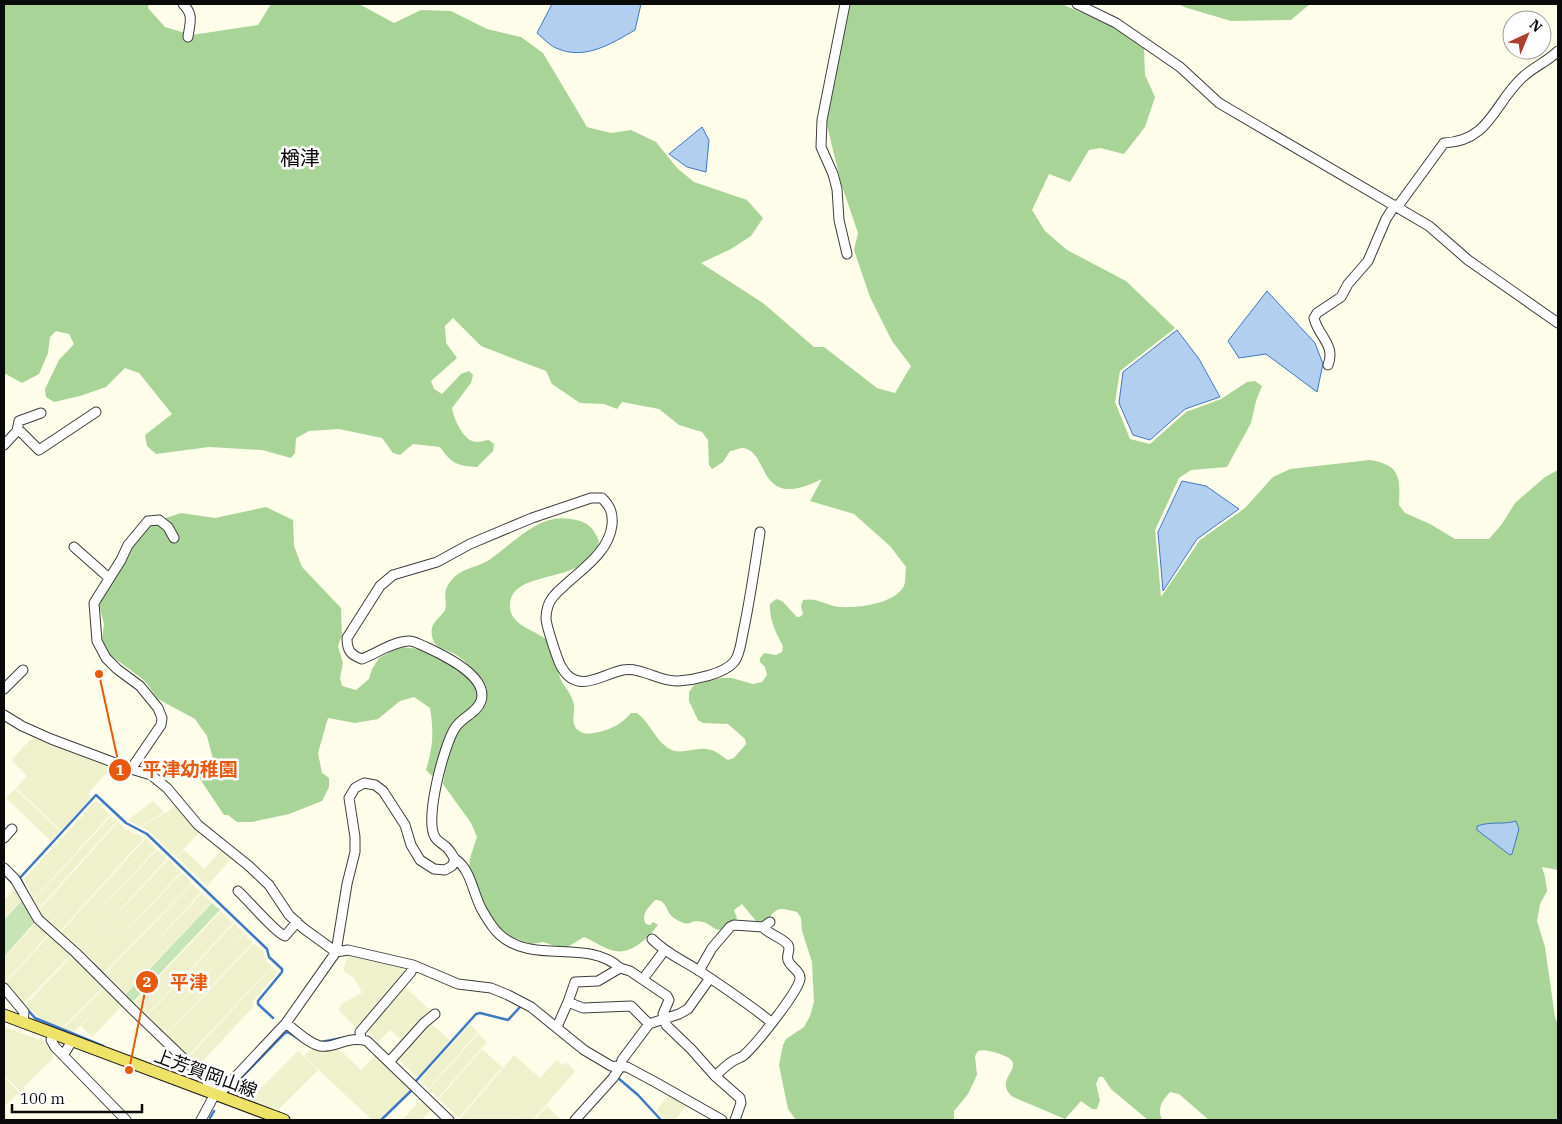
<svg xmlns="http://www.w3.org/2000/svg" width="1562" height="1124" font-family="'IBM Plex Serif','Noto Sans JP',serif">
  <rect width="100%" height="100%" fill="#fdfde9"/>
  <path fill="#eef1cc" d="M33,737l78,31 -23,26 3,4 -30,32 -45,-42 11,-12 -16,-16z
    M15,789l45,42 -9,10 -45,-43z
    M96,801l14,14 -76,84 -10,-20z
    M153,801l11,11 -24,15 -12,-7z
    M176,804l25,27 -25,26 -27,-26 -8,-4 29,-17z
    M111,816l6,5 -79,88 -4,-9z
    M118,822l7,7 19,9 -84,93 -9,-8 19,-22 -20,22 -5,-5 29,-32 -30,32 -5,-8z
    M146,838l10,11 -77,83 78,-82 10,9 -85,91 -21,-18z
    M184,850l20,19 18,-19 10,8 -25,28 -30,-29z
    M168,860l13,12 -78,83 79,-82 10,10 -88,90 -22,-23z
    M192,884l9,8 -73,81 74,-80 10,9 -88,93 -19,-21z
    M16,889l6,10 -18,20v-19z
    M221,911l12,12 -88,94 -12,-13z
    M36,923l13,11 -44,48 -1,-24z
    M234,924l10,9 -88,94 -10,-10z
    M244,934l9,8 -88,94 -9,-9z
    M50,935l22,19 -48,49 -18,-21z
    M254,943l9,9 3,9 6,5 -85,91 -21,-21z
    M349,952l55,13v5l5,1 -15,18 -10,-3 -24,2 -7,-11 -10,-6z
    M73,955l31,31 -42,42 -22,-10 -15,-13z
    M272,967l6,5 -25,29v6l-54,58h-4l-7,-7z
    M374,986l10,1 9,3 -34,41 -20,-21 2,-6 21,-11 -2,-4z
    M105,987l6,7 -36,37 -5,1 -7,-3z
    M405,987l27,25 -30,29 -12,-11 -12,12 -10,-10v-3z
    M111,994l11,12 -30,31 -11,-11z
    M430,1023l20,17 -31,36h-3l-20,-19z
    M470,1024l8,8 -50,57 -8,-9z
    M4,1027l39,14 11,11 -3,3 2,3 -33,33 -16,-16z
    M478,1034l9,8 -49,56 -9,-9z
    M336,1046l25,24 15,-15 36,34 -34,31h-6l-68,-64 9,-9z
    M482,1049l20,18 -43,51 -20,-19z
    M298,1051l20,19 -40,40 -29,-10z
    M514,1055l26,23 17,-18 6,6 3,-4 9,9 -42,49h-17l17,-20 -18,20h-54l-1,-1z
    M4,1077l15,16 -15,14z
    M670,1093l19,10 -14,17h-10l-9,-9z
    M422,1099l10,10 -11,11h-19z
    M547,1106l14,14h-26z"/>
  <path fill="#c7e4b7" d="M22,900l13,22 -31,35v-37z
    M212,903l8,7 -88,93 -7,-8z"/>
  <path fill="#a9d497" d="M4,4h145l-1,4 17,19 27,8 66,-10 13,-21h88l35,19 27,-13 30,1 36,18 34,8 22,16 44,74 24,6 20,-3 25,12 21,26 17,14 53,18 16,18 -12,18 -20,13 -30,14 62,40 51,44h10l53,41 18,5 16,-27 -19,-25 -22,-44 -16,-47 4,-17 -17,-50 -17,-70 26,-109h212l51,23 31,21 1,27 10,22 -10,30 -21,27 -24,-6 -11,2 -19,32 -21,-8 -17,36 13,21 22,19 59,31 49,47 -55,43 -5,31 15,37 20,5 36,-32 35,-13 26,-17 8,-1 7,5 -6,15 -5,22 -24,44 -36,3 -12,8 -24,52 6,67 39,-57 45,-32 28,-31 17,-8 80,-9c31,5 30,18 29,45l6,8 25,11 25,15h34l13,-15 13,-21 30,-26 13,-7v400l-16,-3 3,10 2,14 -7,13 -3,17 8,26 10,70 3,8v95h-349l-30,-26 -9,-2c-8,9 -13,16 -8,28h-14l-37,-31 -8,-12h-4l-3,7 4,16 -3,9h-5l-11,-8 -16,18 -52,-22c-24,-20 23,-32 -16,-44 -7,-2 -12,-4 -19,-2l-3,5 2,19 -9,19 -14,17v9h-158l-8,-11 -9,-44 4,-20 3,-6 18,-12 6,-11 4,-14 -2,-40 -10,-31 -1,-13 -4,-6c-5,-1 -11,-3 -16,-3 -11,1 -9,14 -25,12l-14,-17 -8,6 3,8c-3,4 -11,11 -16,12 -6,1 -12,-7 -18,-8 -16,-4 -10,8 -29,-4 -8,-5 -7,-19 -19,-18 -6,7 -15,15 -9,24l4,1 3,-3 5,3c-12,15 -29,33 -50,24 -8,-3 -16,-9 -24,-12l-18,11h-5l-18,-6 -11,2 -20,-7 -11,-8 -17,-24 -15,-36 1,-11 7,-21 -6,-14 -28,-39c3,-18 6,-37 16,-54 10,-16 29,-13 28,-37 0,-2 0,-5 -1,-7 -3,-10 -23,-27 -31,-32 -6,-3 -13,-5 -18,-8 -5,-5 -7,-15 -4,-21 3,-6 9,-9 12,-15 3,-10 -3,-15 3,-25 11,-18 27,-16 41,-25 25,-17 50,-47 82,-41 17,3 21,7 28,22 -11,46 -86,26 -89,63 -2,24 31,26 42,41 6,9 4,20 7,30 3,10 13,18 15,30 1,8 -4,19 4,25 6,6 14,3 21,2 13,-3 24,-9 32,-19h6c13,9 17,26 31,35 14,9 28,-3 43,2 5,1 12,7 17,10l6,-2 12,-14 -1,-5 -17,-15 -25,-1 -5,-3 -9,-19v-9l5,-7 27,-7h11l21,6 9,-2 5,-7 -2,-8 -5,-5v-4l4,-5 12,2 6,-3 1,-6c-7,-13 -14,-27 -13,-42l6,-5 6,2 15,16h3l3,-3 -2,-8 2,-6c14,-3 24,6 37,7 19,1 54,-3 64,-21 2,-5 1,-14 2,-19l-16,-21 -36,-32 -44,-13 12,-22c-67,34 -51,-29 -80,-31 -3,0 -8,3 -12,3l-7,11 -11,7 -3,-4 -1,-25 -6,-8 -23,-7 -20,-16 -37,-7 -5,7 -13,-5 -24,-1 -28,-19 -6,-13 -65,-25 -28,-28 -8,8 1,17 11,15 -26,23 3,8 8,5 19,-20 8,-3 4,4 -2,8 -19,25c2,12 12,34 25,34 4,0 9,-2 12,-2l5,4 -1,7 -16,16c-20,-1 -26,-4 -37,-20l-27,-3 -13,11 -7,-2 -11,-15 -43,-9 -30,2 -13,7 -1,15 -4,5 -29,-8 -53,-3 -53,7 -9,-8 -2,-11 27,-21 -33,-41 -14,-5 -19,19 -26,9 -26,6 -8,-5 -1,-8 14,-29 15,-16 -5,-10 -13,-3 -6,6 -2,16 -9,21 -17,9 -18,-10z
    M1178,4h132l-19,16 -60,1 -44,-13z
    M266,507l27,13 1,26 8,21 39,41 1,27 -4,11 5,17 -3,15 2,8 14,4 13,-11 3,-10 7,-11 21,-11 20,2 41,22 16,16 2,12 -5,9 -13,9 -24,55 -5,4 -6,-6c7,-23 8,-38 4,-62l-16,-11 -14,4 -22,18 -23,4 -27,-5 -10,35 4,20 7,5v9l-7,14 -33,13 -37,8h-15l-9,-7h-4l-26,-39 15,-17 -6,-23 -12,-17 -37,-20 -14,-19 -34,-25 -8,-15 2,-16 -5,-20 32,-58 19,-23 31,-10 34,5z"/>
  <path fill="#b2cff0" stroke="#3f79c2" d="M552,4h89l-6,26c-24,14 -51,31 -79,18 -7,-3 -13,-10 -19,-15z
    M702,127l7,13 -3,32 -19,-5 -18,-13z
    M1267,291l48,52 8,21 -6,28 -51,-38 -27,4 -11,-17z
    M1177,330l22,29 21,38 -35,12 -35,31 -17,-5 -14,-32 4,-31z
    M1182,481l24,5 33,23 -42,30 -34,52 -5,-59z
    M1516,821l3,8 -7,25 -2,1 -33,-25v-4c14,-5 26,-1 39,-5z"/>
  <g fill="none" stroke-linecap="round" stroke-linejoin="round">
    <path stroke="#3f79c2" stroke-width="2.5" d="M4,874l10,11 1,-1
      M20,878l5,10
      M18,880l78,-85 30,28 21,11 120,115 2,8 13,12v3l-24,29v3l15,14
      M93,964l12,12
      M26,1008l10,11
      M35,1018l68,28
      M321,1042l37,-7
      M618,1078l20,17 23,25
      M210,1080l6,6
      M415,1082l61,-68 4,-1 28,7 13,-14
      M236,1083l49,-50 3,-1 15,10
      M210,1118l4,-7
      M381,1120l31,-30"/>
    <g stroke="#3d3d3d" stroke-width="11">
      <path id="minor" d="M183,4c11,11 7,18 5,33
        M845,4l-23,116 -1,27 12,27 4,15 2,31 8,34
        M1077,4l39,19 64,44 39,36 210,123 39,34 90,63
        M1398,206l46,-63c47,-2 50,-41 80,-67 10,-9 24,-15 34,-25
        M1328,365c8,-20 -10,-29 -14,-47l3,-5 24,-16 7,-13 20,-23 18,-42 9,-14
        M17,431l4,1 18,18 57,-38
        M4,445l13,-14 2,-10 22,-8
        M74,547l35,31
        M4,689l19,-19
        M4,715l18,11 29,13 80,30 20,6 16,13 31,37 51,41 20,19 20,30 14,13 33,24 12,-2 65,15 45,19 33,4 17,7 23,12 53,43 27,16 16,1 28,15 67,38
        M131,769l30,-44 1,-7 -4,-10 -18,-22 -23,-17 -11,-11 -9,-17 -3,-38 27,-43 7,-15 20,-24 11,-1 9,7 6,11
        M4,838l8,-9
        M455,859c16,10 18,35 27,51 4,7 11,19 18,25 34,30 87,3 120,33
        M4,868l11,11 23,40 38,34 56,56 74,71 9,14
        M238,891c9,8 39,43 47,45l12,-14
        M652,939c16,16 31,21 49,33 24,16 48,32 70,50
        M699,971l13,-23 18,-21 4,-2 29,2 7,-5
        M643,979l21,-28
        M4,988l20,24 -1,11
        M568,1002l15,6 48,-2 18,18
        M286,1023c10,8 22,20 34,23 14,3 28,-11 47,-5l82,79
        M557,1027l11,-25 7,-20 23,-1 22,-13 10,3 37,25 2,4 -6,14 3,11 25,24 24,27 25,22 1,5 -6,17
        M53,1034l-2,6 4,7 71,73
        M361,1039l-1,-7 51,-60 2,-7
        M64,1054l8,-13
        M389,1062l35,-39 11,-9
        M715,1076c6,-5 11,-11 18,-15 3,-2 7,-3 10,-5 12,-10 55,-64 57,-77 1,-8 -10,-12 -12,-19 -2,-5 3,-10 0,-15 -6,-8 -19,-10 -25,-18
        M201,1120l14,-26 8,-4 63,-67 50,-71 11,-68 8,-32v-15l-6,-39 6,-10 9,-5 11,2 8,6 22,34 6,20 9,15 14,9 11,1 7,-4 3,-7c-3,-4 -5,-9 -9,-12 -3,-3 -9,-6 -11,-10 -11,-17 9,-92 20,-109 7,-11 22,-15 26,-27 8,-25 -38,-46 -55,-54 -6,-2 -12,-7 -18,-6 -16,1 -31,12 -46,18 -11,-4 -15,-8 -15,-21l33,-52 13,-11 44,-13 33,-18 62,-26 59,-20h11c9,9 11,16 10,27 -3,27 -30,44 -48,61 -6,5 -14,13 -16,20 -1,3 -2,9 -2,12 0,7 12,44 16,50 16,27 40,6 61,2 20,-3 36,12 55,11 16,-1 46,-7 56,-19 6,-7 7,-20 9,-29 7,-33 12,-67 17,-101
        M575,1120l38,-42 7,-11 2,-7 27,-36 30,-10 9,-5 22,-31"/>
    </g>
    <g stroke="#1b1b1b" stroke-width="13">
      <path id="major" d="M4,1015l280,105"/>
    </g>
    <use href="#minor" stroke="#fff" stroke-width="9"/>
    <use href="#major" stroke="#eee269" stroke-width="11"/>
  </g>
  <g text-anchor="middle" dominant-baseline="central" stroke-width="5" stroke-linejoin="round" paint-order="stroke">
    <g font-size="18" fill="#0a0a0a" stroke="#fff">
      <text transform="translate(206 1073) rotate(20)">上芳賀岡山線</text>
    </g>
    <g font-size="20" fill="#0a0a0a" stroke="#fff">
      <text x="300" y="157">楢津</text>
    </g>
  </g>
  <path fill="none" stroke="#e8590c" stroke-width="2" d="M99 674L120 770M129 1070L147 982"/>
  <g fill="#e8590c" stroke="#fff" stroke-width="2">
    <circle cx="99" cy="674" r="5"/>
    <circle cx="129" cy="1070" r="5"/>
    <circle cx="120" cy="770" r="12"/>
    <circle cx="147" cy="982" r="12"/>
  </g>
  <g font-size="15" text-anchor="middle" font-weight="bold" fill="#fff">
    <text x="120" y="775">1</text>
    <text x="147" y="987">2</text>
  </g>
  <g font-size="19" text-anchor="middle" font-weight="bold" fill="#e8590c" stroke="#fff" stroke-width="5" stroke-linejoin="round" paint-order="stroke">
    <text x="190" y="776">平津幼稚園</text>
    <text x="189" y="989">平津</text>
  </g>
  <rect width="1562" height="1124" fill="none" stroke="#0a0a0a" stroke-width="10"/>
  <g transform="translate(1527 35) rotate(44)"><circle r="24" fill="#ffffff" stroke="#9d9d9d"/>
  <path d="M0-4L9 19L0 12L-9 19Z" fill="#ae3d2e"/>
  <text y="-8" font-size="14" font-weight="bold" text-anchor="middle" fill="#0a0a0a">N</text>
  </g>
  <path d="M12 1104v8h130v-8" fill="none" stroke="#0a0a0a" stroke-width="2.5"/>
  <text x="20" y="1104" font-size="15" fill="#0a0a0a" stroke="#ffffff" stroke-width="4" paint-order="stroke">100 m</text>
</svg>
